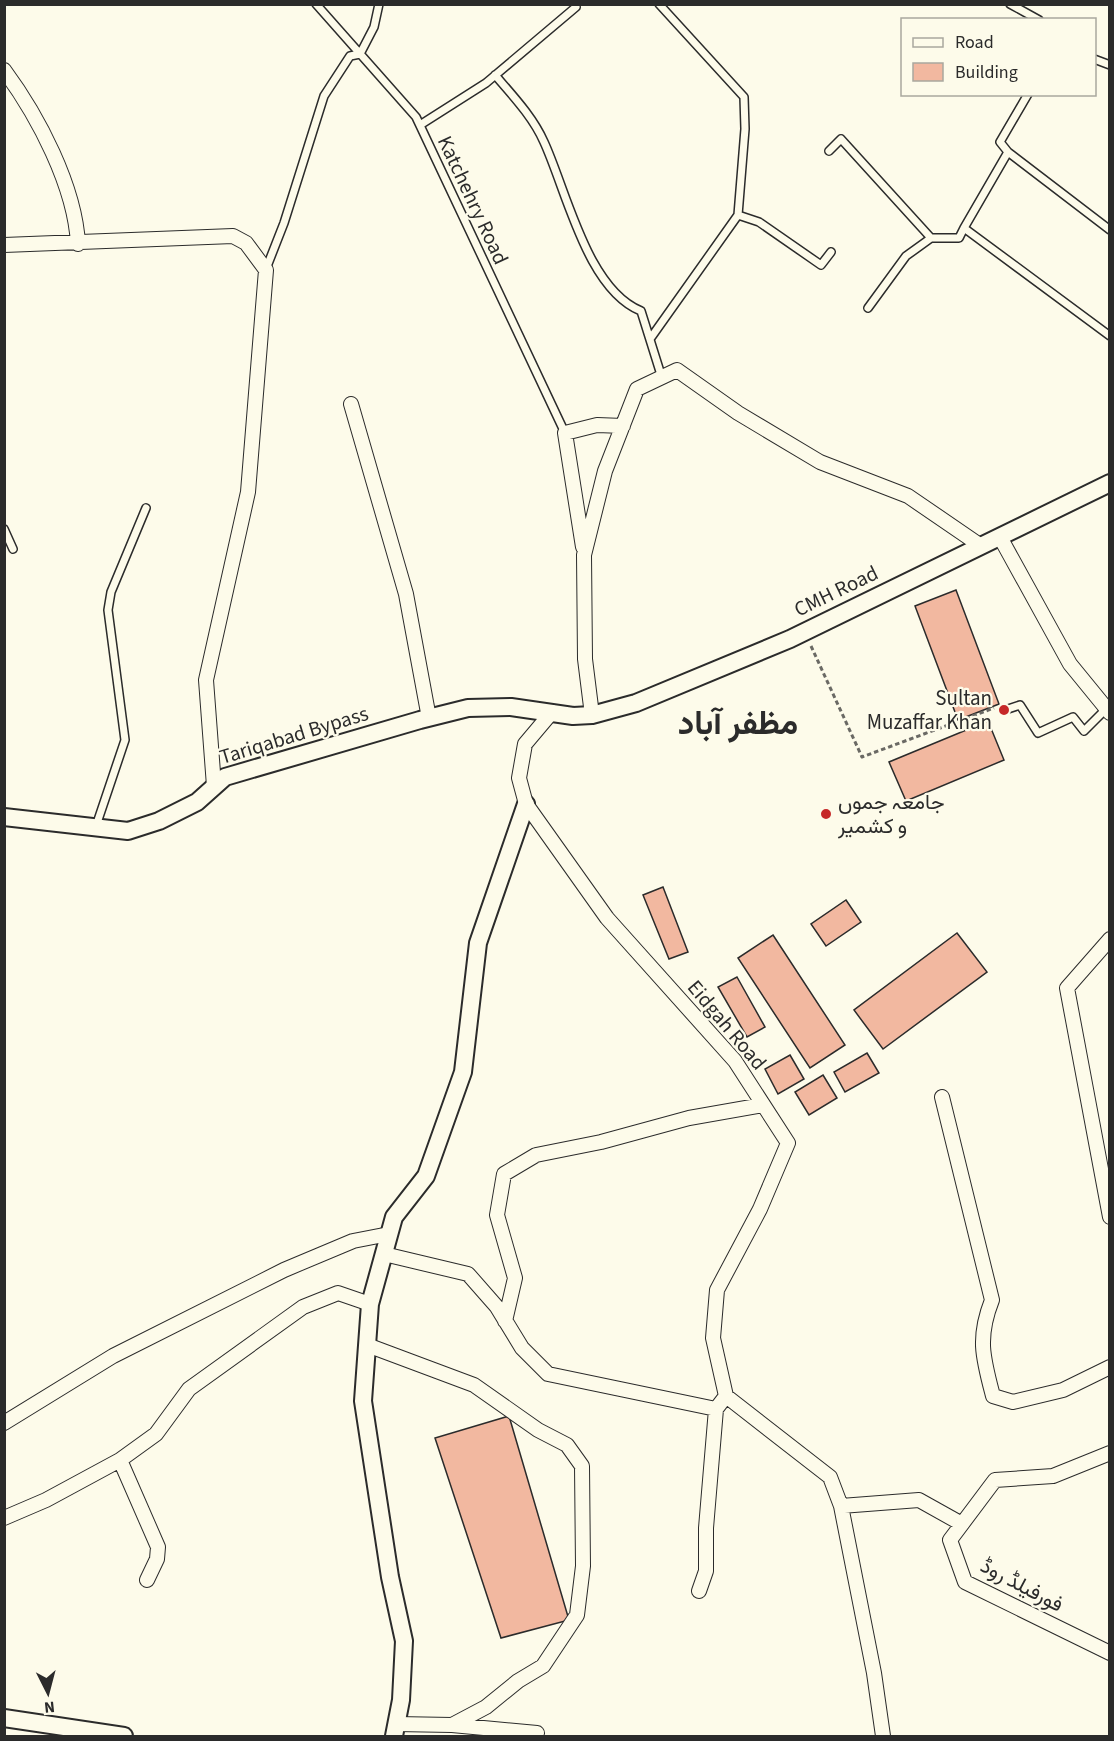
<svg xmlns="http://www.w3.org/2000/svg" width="1114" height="1741" font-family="'Source Sans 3',Vazirmatn,sans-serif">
  <rect width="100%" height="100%" fill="#fdfbea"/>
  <path fill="#f2b8a0" stroke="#2b2b2b" stroke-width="1.5" d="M956,590l43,114 -41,16 -43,-114z
    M988,721l16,39 -98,41 -17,-39z
    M663,887l25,65 -19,7 -26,-64z
    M846,900l15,22 -35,24 -15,-22z
    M957,933l30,39 -104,77 -29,-39z
    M773,935l72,110 -35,23 -72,-110z
    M737,977l28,50 -18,10 -29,-50z
    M867,1053l12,20 -34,19 -11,-20z
    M790,1055l14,24 -26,15 -13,-25z
    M823,1075l14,23 -28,17 -14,-23z
    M509,1416l60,204 -68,18 -66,-200z"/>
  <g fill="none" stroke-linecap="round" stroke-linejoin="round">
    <g stroke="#2b2b2b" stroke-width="10">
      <path id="service" d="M316,4l100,113 149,316
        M1010,4l29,16
        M1094,59l16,6
        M495,75c18,21 38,42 49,67 23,50 43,147 97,169l21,67
        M420,125l66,-42 90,-76
        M829,151l12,-12 90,99 -25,18 -38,52
        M1008,152l102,78
        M738,215l21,7 62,43 10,-13
        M964,228l44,-76 -8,-10 28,-48
        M931,238h28l5,-10 146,108
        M266,269l18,-46 40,-127 26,-40 10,-2 14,-27 5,-23
        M650,339l88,-124 7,-86 -1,-32 -85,-93
        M4,529l9,20
        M1005,710l15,-5 18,28 35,-16 11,14 22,-22
        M96,826l29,-86 -17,-130 3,-18 35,-84"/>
    </g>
    <g stroke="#2b2b2b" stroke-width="16">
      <path id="minor" d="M4,70c34,46 71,116 74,174
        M4,245l229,-9 13,7 20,27 -18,222 -42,188 8,106
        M351,404l55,190 23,124
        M1000,537l70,127 40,49
        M583,547l-18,-114 32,-8 26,1
        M552,712l-27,32 -6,34 7,26 81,114 128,143 53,82 -28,66 -43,81 -4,48 13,58
        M592,715l-7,-56 -1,-104 21,-84 32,-82 40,-19 61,43 82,49 88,34 73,50
        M1110,939l-43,49 43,229
        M942,1097l50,203c-15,38 -9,58 1,96l20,6 50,-12 47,-23
        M384,1254l84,20 29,33 25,41 26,26 168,35 10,-13
        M505,1321l10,-43 -18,-63 7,-41 32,-19 65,-13 88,-24 74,-13
        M367,1345l107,40 64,45 29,15 15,21 1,100 -6,49 -34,51 -25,15 -32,26 -34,18 -56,-1
        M726,1396l104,81 11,29 78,-6 43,24
        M4,1423l109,-67 171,-86 69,-29 36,-7
        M1110,1453l-57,23 -58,4 -45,60 15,42 145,71
        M120,1460l38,87 -1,12 -10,21
        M841,1506l33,167 9,63
        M4,1518l42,-18 74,-40 36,-26 33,-45 114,-82 35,-14 32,11
        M699,1591l7,-20v-43l10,-119
        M452,1725l85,8"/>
    </g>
    <g stroke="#2b2b2b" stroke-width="20">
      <path id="tertiary" d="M4,817l124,14 31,-10 38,-19 28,-25 195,-57 48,-12 43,-1 62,9 19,-1 44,-12 154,-64 320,-156
        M4,1718l120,18
        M394,1736l7,-36 3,-59 -14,-64 -27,-176 7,-97 24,-87 32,-41 37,-104 15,-129 48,-139"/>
    </g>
    <path stroke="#6a6964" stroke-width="3" stroke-dasharray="4.5 3" stroke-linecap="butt" d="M811,646l51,111 132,-49"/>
    <use href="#service" stroke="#fdfbea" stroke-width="7"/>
    <use href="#minor" stroke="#fdfbea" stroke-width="14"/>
    <use href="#tertiary" stroke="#fdfbea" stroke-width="16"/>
  </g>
  <g fill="#c62828" stroke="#fdfbea" stroke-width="2">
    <circle cx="1004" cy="710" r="6"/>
    <circle cx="826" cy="814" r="6"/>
  </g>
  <g text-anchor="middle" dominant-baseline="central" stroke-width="4.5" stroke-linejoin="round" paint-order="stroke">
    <g font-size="21" fill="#2b2b2b" stroke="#fdfbea">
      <text transform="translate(473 200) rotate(65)">Katchehry Road</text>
      <text transform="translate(836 591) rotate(-26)">CMH Road</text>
      <text transform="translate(294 735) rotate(-17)">Tariqabad Bypass</text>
      <text transform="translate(727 1025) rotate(50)">Eidgah Road</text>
      <text transform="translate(1022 1585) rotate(28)">فورفیلڈ روڈ</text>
    </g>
    <g font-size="21" fill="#2b2b2b" stroke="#fdfbea" text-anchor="end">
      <text x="992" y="698">Sultan<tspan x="992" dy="24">Muzaffar Khan</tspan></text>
      <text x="838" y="802" text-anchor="start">جامعہ جموں<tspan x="838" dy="24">و کشمیر</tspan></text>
    </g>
    <g font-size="33" font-weight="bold" fill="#2b2b2b" stroke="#fdfbea">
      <text x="738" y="723">مظفر آباد</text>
    </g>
  </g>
  <rect width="1114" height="1741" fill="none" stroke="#2b2b2b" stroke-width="12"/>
  <rect x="901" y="18" width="195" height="78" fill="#fdfbea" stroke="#a9a89e" stroke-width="1.5"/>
  <rect x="913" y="38" width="30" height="9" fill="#fdfbea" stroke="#a9a89e" stroke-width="1.5"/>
  <text x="955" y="48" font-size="18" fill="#2b2b2b">Road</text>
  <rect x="913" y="63" width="30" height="18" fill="#f2b8a0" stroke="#a9a89e" stroke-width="1.5"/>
  <text x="955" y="78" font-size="18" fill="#2b2b2b">Building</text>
  <g transform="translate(48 1693) rotate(174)" stroke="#fdfbea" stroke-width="4.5" paint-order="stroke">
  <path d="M0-4.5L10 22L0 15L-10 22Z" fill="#2b2b2b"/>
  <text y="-9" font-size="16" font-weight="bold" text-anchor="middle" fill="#2b2b2b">N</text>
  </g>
</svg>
